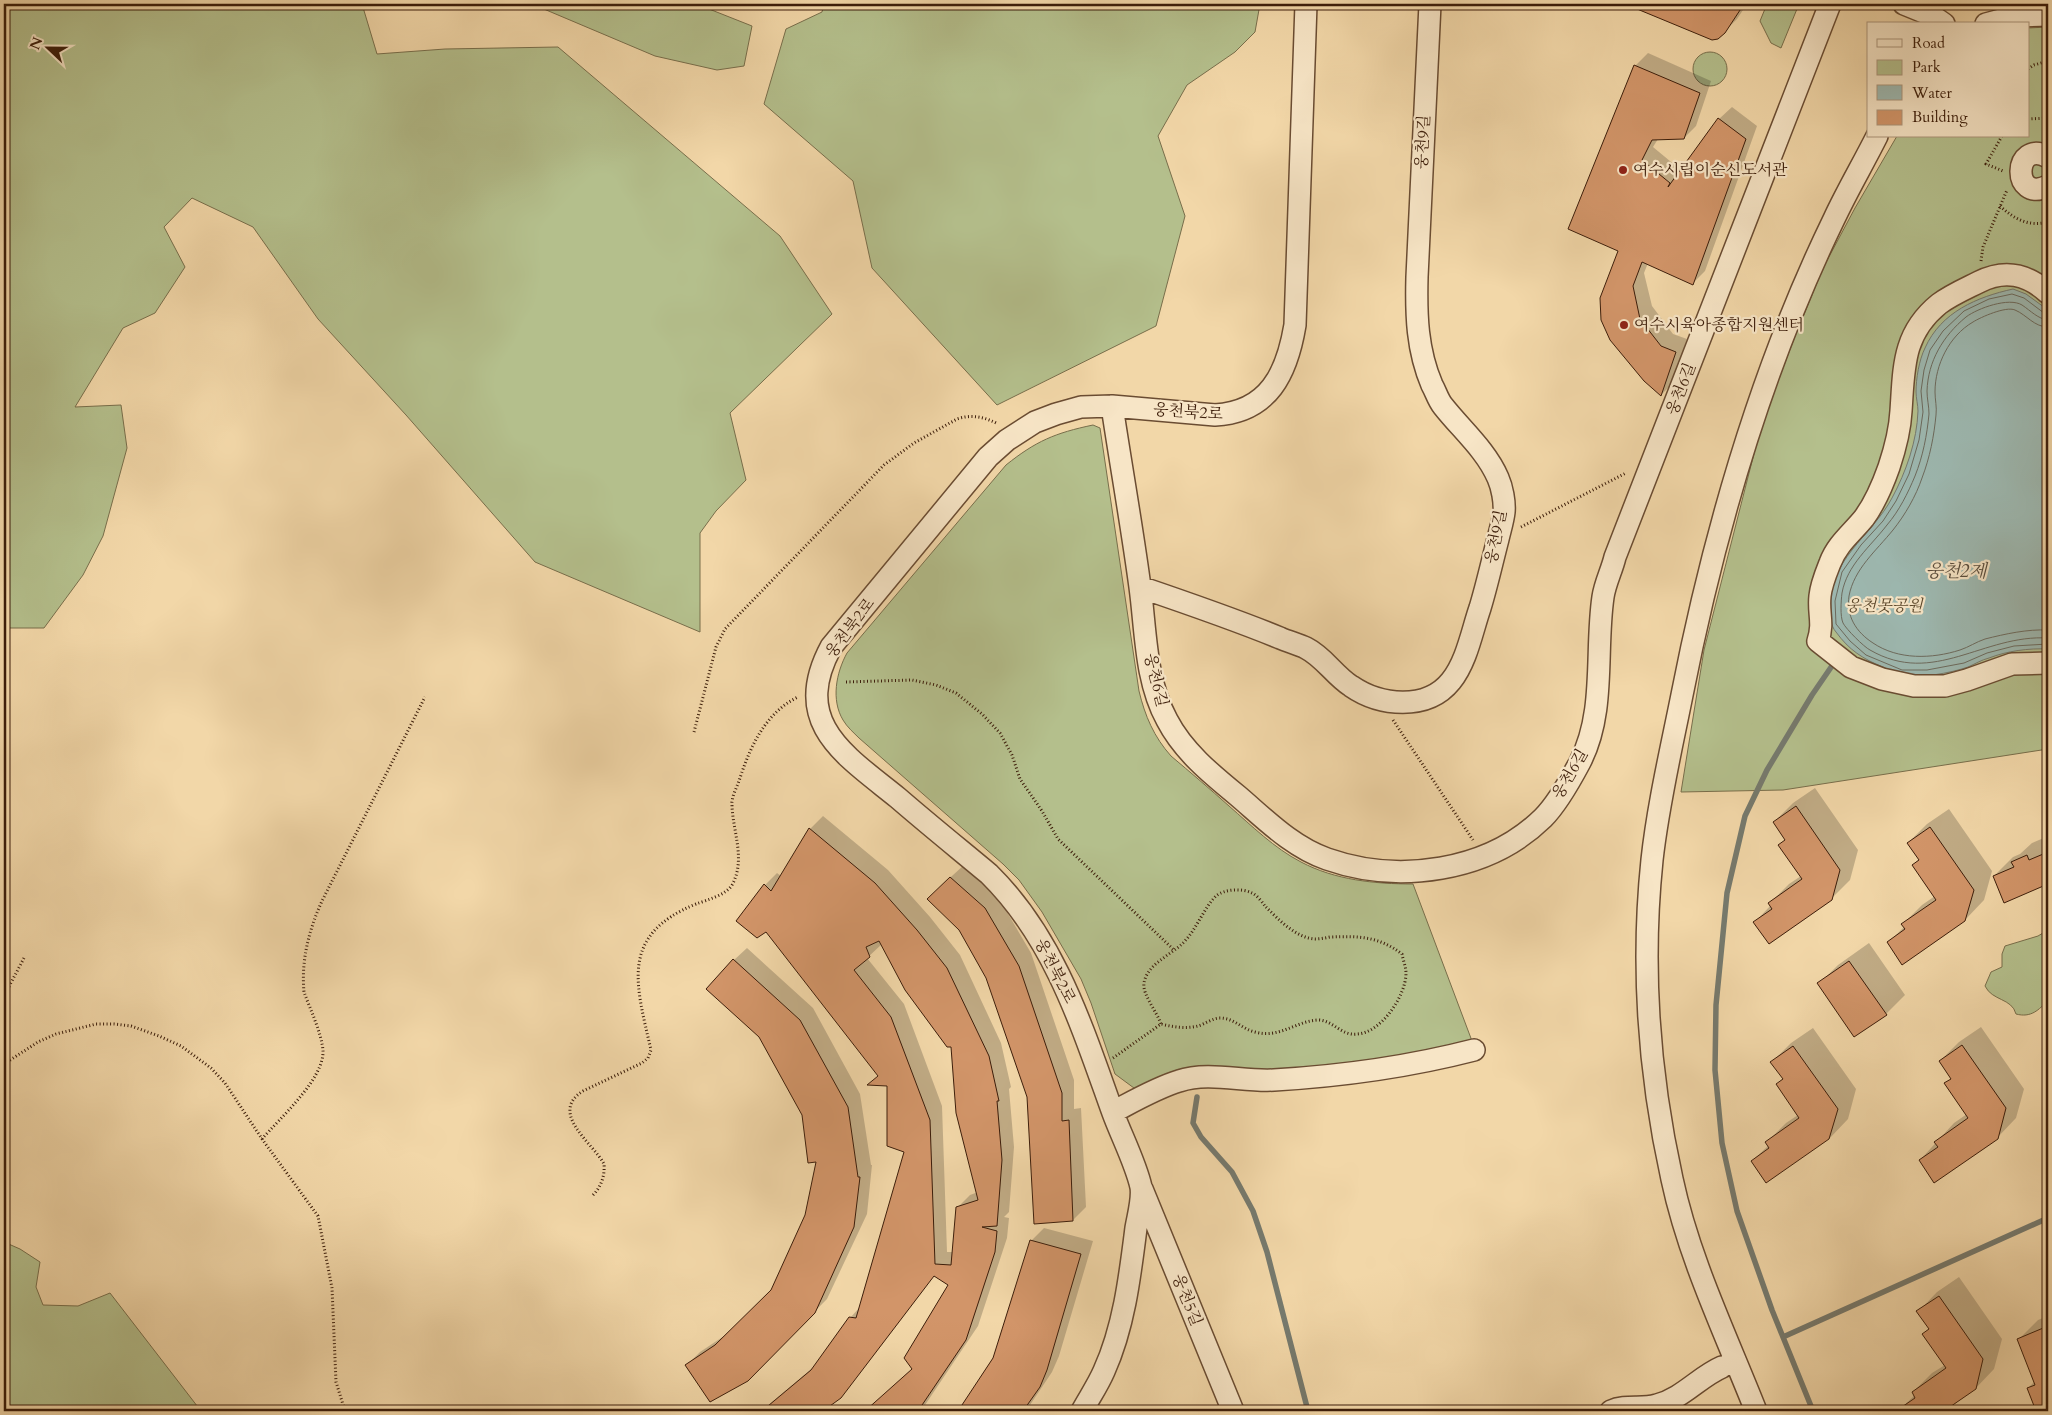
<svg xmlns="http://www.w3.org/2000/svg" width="2052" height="1415" font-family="Cardo,'Noto Serif KR',serif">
  <rect width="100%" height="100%" fill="#f2d7a8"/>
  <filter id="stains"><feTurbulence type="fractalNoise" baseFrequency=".004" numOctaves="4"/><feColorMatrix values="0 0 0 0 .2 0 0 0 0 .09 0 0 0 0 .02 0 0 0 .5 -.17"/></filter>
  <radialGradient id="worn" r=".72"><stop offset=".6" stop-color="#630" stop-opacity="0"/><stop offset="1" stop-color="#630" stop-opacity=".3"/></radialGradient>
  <path fill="#b4bf8c" stroke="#786e4b" d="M4,4h358l15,50 68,-5 113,-2 222,189 52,78 -102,99 16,67 -30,31 -16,22v99l-165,-70 -129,-147 -88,-96 -65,-92 -61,-29 -28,29 21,40 -30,46 -32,15 -48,79 46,-2 6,43 -24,88 -20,39 -39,53h-40z
    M532,4h172v3l48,19 -8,40 -27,4 -62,-14z
    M824,4h436l-5,28 -20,20 -48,33 -29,51 27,80 -29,110 -159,79 -125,-137 -19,-87 -89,-77 22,-75 36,-17z
    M1767,4h32l-18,44 -10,-5 -11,-22z
    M2048,27v722l-265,41 -102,2 23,-142 57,-224 34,-90 28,-68 32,-60 42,-72h131v-108z
    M1693 69a17 17 0 1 1 34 0a17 17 0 1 1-34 0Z
    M1093,425l7,3 39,263c6,25 15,46 32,65 19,16 39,33 58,50 23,20 45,42 72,56 34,18 74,22 112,22l59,157 -76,19 -258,31 -23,-17 -24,-71 -10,-24 -39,-67 -23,-32 -16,-16 -144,-126c-5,-5 -12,-11 -16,-18 -12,-20 -7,-47 4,-67l159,-188c30,-24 49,-32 87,-40z
    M2048,930v70c-9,10 -17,18 -32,14 -4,-16 -24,-13 -31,-28l6,-14 11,-5v-13l3,-8 33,-10z
    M4,1242l16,7 20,13 -4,25 7,18 35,1 32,-13 91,118h-197z"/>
  <path fill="#9db8b0" stroke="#767a6e" d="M2013,289l13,5 22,16v339c-19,-1 -41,2 -59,9 -8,2 -14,6 -21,9 -17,6 -50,12 -67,8 -6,-2 -12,-5 -18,-8 -20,-8 -34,-17 -47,-35 -6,-7 -4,-13 -5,-22 -5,-49 41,-74 61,-112 14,-26 25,-57 26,-87 0,-6 -2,-13 -2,-19 0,-13 3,-32 9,-44 16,-36 52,-51 88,-59z"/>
  <path fill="#0003" fill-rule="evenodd" d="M1627,4h120l-10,15 -13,13 -12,7z
    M1648,53l63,28 -15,45 -12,12 -26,1 -5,8 29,24 37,-52 13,-12 25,19 -52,145 -12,12 -45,-20 -4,10 8,33 21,28 14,5 -14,44 -12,12 -42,-145 -50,-22 67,-163z
    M1815,788l43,62 -8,30 -19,19 -76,23 16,-17 -1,-2 19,-19 12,-8 -21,-31 6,-6 -12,-17 19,-19z
    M1949,809l43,62 -8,29 -19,20 -77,23 17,-17 -2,-2 19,-19 13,-9 -22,-31 6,-6 -11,-16 19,-19z
    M823,816l65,54 42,47 30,38 41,88 10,44 -2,2 5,58 -5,65 -5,5 5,1 -2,20 -29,88 -57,85h-55l47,-43 36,-83 -13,-9 -83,108 86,-112 -2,-2 -97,127 -19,14h-60l55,-46 34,-47 10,-11 45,-156 -17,-66 -9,-10 -114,-190 12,-12 4,3 29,-47zM882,944l70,102 26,146 -8,3 -13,13 -4,44h-6l-5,-146 -38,-102 -37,-46z
    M2046,837l2,4v42l-43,19 -11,-26 19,-19 7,-3 12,-11z
    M964,865l33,30 34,58 43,127v29l7,-1 5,99 -13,13 -86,-243 -46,-91z
    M1869,943l36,52 -19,19 -67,-30 19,-19z
    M747,948l66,60 47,86 11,71h1l-5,49 -40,85 -80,81 -60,-15 13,-13 30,-20 42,-42 35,-74 11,-56 -15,-46 -69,-154z
    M1981,1027l43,62 -8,29 -19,20 -77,22 34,-37 13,-9 -21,-30 6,-6 -12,-17 19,-19z
    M1813,1028l43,61 -8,30 -19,20 -77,22 17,-16 -2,-3 19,-19 12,-8 -21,-31 6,-6 -11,-16 19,-19z
    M1044,1228l49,13 -34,115 -7,16 -26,39h-67l35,-53 37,-117z
    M1959,1277l43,62 -8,30 -19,20 -33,22h-44l17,-16 -2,-3 19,-19 13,-8 -21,-31 5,-6 -11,-16 19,-20z
    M2048,1316v95h-11l-9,-23 7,-7 -16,-42 19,-19z"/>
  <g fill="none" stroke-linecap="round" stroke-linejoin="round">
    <path stroke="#6c6a5d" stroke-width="1" d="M2048,313h-4l-20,-15 -12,-4 -23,5 -25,12 -21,20 -13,19 -6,20 -3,21 2,21 -4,28 -10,34 -13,27 -13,20 -22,24 -19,27 -7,29 1,23 14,17 16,14 36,15h25l37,-7 23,-10 27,-7 34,-2
      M2048,320c-10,-1 -17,-9 -26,-15 -13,-8 -44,3 -56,12 -23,19 -38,44 -39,74 0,8 2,15 2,23 -2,21 -6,42 -14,62 -7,17 -16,35 -28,49 -17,22 -40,40 -45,68 -1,8 -2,23 1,30 3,6 21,24 27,27 64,37 113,-16 178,-12
      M2048,327c-14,0 -21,-12 -33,-17 -9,-4 -34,7 -42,12 -24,14 -38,43 -38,70 0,8 2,15 1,23 -2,21 -6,42 -14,63 -6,18 -17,37 -29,52 -17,21 -39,39 -44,66 -3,20 7,36 24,47 25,17 59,16 87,7 9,-3 16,-8 25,-11 20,-5 42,-10 63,-9"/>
    <path stroke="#767a6e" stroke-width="5.5" d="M1197,1097l-4,26 8,14 31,35 21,39 14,41 41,159
      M1783,1337l265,-119
      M1813,1411l-41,-101 -35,-99 -15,-68 -7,-73 1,-65 11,-112 18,-77 22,-46 45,-75 24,-35"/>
  </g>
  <path fill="#d29569" stroke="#3c1d0a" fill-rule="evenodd" d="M1625,4h119l-19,29 -7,6 -6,1z
    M1634,65l66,28 -16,46 -32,1 -10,20 28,23 -2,4 50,-69 28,21 -53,146 -51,-23 -9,24 7,33 21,27 15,6 -15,44 -17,-15 -34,-41 -9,-20 -1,-22 18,-47 -50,-22z
    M1796,806l44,64 -8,30 -63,44 -16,-22 19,-13 -4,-6 34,-24 -24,-34 7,-5 -12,-18z
    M1930,827l44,63 -9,31 -63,44 -15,-23 18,-13 -4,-5 35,-24 -24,-35 7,-5 -12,-17z
    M809,828l66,55 42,47 30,38 42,88 10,45h-2l5,59 -5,66 -15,1 15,4 -2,21 -29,88 -48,71h-53l47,-42 -8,-11 44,-73 -14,-9 -93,122 -18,13h-61l49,-41 38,-53 7,1 48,-166 -17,-6v-60l-20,-1 11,-9 -112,-144 -9,6 -21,-17 28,-37 7,7zM879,941l26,49 42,57h4l5,66 22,87 -22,7 -5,58 -16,-1 -5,-144 -39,-103 -37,-47 16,-13 -4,-10z
    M2048,852v32l-44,19 -11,-27 21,-9 -3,-5 16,-7 2,5z
    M950,877l35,31 34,58 43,127v28l7,-1 4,101 -39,3 -7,-127 -41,-119 -27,-48 -32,-31z
    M733,959l67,61 48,87 10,70h2l-6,50 -39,86 -67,68 -38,21 -25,-37 30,-20 56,-55 34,-75 11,-53 -8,1 -6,-48 -43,-78 -53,-48z
    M1849,961l38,54 -33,22 -37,-54z
    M1962,1045l44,63 -8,31 -64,44 -15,-23 19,-13 -4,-5 34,-24 -24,-35 7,-4 -12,-18z
    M1793,1046l45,63 -9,30 -63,44 -15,-22 18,-13 -4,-6 34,-24 -23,-34 7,-5 -13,-17z
    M1030,1240l51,14 -34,116 -7,17 -17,24h-65l35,-53z
    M1939,1296l44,63 -7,30 -32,22h-48l19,-13 -3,-6 34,-24 -24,-34 7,-5 -13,-18z
    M2048,1326v85h-12l-9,-23 8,-3 -18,-46z"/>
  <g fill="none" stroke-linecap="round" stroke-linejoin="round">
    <g stroke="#6a4c32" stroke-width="24">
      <path id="minor" d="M1904,4l27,11 13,9
        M1986,24l30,-8 32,-1
        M2048,157c-35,-19 -37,47 0,29
        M2048,293c-21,-19 -43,-24 -69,-11 -14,7 -28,13 -40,22 -37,30 -35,65 -38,107 -1,19 -6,38 -12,56 -6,17 -14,36 -25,51 -12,15 -27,26 -34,45 -4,10 -9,22 -10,33 -2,18 4,26 -2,45l33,26 31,12 32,7h31l22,-6 45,-16 36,-1
        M1112,406c9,60 20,121 28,181 6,44 5,93 27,133 16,31 44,54 71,76 27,23 54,51 89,63 71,25 161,13 216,-41 13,-13 28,-39 37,-56 26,-50 15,-111 23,-165 2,-14 9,-27 12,-40l215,-553
        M1140,587c47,16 94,32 140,51 9,4 18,6 26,10 18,9 28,27 45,38 29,20 76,25 100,-5 16,-20 21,-50 29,-73 7,-23 12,-46 18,-69 2,-9 5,-18 6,-27 1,-10 -2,-25 -6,-34 -12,-28 -37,-49 -55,-72 -5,-6 -7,-14 -11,-21 -15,-35 -16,-70 -15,-108l13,-273
        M1113,1112c21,-11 43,-24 66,-31 30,-10 64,1 95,-1 68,-4 134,-13 200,-30
        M1142,1189l91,222
        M1082,1411c7,-13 16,-26 22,-40 20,-44 26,-95 32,-143 2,-12 7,-29 5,-41 -5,-23 -20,-52 -28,-74 -31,-86 -58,-174 -124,-239 -30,-25 -61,-50 -91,-76 -53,-43 -108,-75 -67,-151l157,-190 19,-17 28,-18 21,-8 25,-7 31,-1 103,9c54,-3 72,-42 80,-90l11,-321
        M1611,1411c15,-7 31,-1 46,-6 26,-7 42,-28 65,-38
        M1756,1411c-30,-76 -67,-152 -84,-232 -23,-104 -31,-213 -20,-319 6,-55 19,-110 30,-165 32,-163 79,-326 152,-476 13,-28 29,-55 43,-83"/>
    </g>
    <path stroke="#3c1d0a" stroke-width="3" stroke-dasharray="1 2.5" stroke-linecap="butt" d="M2028,69l6,-4 14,-4
      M2028,119l20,-1
      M2002,136l-16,28 17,7
      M2000,206c14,13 29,21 48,16
      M1981,261l2,-14 24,-57
      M1521,527l105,-54
      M846,682l66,-2 24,5 20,8 26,21 18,19 12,22 8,24 22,32 16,28 116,111
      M1393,720l80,120
      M694,732l22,-85 9,-18 159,-164 30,-22 43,-24c14,-5 28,-2 41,5
      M4,996l20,-38
      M1113,1058l48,-34c12,3 25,5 37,2 7,-2 15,-8 22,-8 14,0 22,11 35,14 24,7 41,-11 63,-12 15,0 23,16 39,14 24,-1 49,-38 49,-61 0,-6 -3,-13 -4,-19 -24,-18 -43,-18 -72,-17 -5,1 -10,2 -15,2 -19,-1 -37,-20 -50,-33 -3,-4 -8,-11 -13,-13 -10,-5 -28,-4 -36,3 -13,13 -19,33 -33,47 -12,12 -36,21 -39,40 -2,11 13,29 17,41
      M4,1064l34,-22 18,-8 40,-10h18l17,2 28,10 22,10 30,22 14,15 37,56 56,77 14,72 4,94 9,29
      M262,1139c18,-21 62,-60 61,-88 -1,-17 -13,-42 -19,-59 -3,-32 5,-62 18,-91l103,-204
      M593,1195c8,-8 12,-19 11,-31 -11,-21 -56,-51 -21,-73l59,-28 6,-5 3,-8c-15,-66 -32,-115 45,-146 11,-4 30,-9 36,-19 14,-25 1,-53 0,-79 -1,-8 4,-17 7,-25 11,-34 26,-68 59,-84"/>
    <use href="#minor" stroke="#f7e5c6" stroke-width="21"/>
  </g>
  <g fill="#8f2418" stroke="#f7e5c6" stroke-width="2">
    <circle cx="1623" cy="170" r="5"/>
    <circle cx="1624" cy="325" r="5"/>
  </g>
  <g text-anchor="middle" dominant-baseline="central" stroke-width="4.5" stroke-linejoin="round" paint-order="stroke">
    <g font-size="16" fill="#3c1d0a" stroke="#f7e5c6">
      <text transform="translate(1423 142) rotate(-87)">웅천9길</text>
      <text transform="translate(1681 389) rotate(-69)">웅천6길</text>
      <text transform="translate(1188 412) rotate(4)">웅천북2로</text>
      <text transform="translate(1496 537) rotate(-79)">웅천9길</text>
      <text transform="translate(850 628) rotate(-53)">웅천북2로</text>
      <text transform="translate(1156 680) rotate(76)">웅천6길</text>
      <text transform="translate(1570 774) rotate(-60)">웅천6길</text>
      <text transform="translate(1055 971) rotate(63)">웅천북2로</text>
      <text transform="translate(1187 1300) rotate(68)">웅천5길</text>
    </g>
    <g font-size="16" fill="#3c1d0a" stroke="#f7e5c6" text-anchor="start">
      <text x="1633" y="170">여수시립이순신도서관</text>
      <text x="1634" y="325">여수시육아종합지원센터</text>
    </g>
    <g font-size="16" font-style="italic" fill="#5a462a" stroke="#f7e5c6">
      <text x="1884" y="606">웅천못공원</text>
    </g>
    <g font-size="18" font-style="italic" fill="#594c3c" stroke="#f7e5c6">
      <text x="1956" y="571">웅천2제</text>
    </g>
  </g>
  <rect width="2052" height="1415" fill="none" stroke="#f2d7a8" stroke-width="20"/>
  <rect x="5" y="5" width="2042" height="1405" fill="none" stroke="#3c1d0a" stroke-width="2.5"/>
  <rect x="10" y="10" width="2032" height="1395" fill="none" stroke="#3c1d0a"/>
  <rect x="1867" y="22" width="162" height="115" fill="#f7e5c6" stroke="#ac957b"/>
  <rect x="1877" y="39" width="25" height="8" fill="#f7e5c6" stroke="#ac957b"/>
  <text x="1912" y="48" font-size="15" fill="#3c1d0a">Road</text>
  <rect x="1877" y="60" width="25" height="15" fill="#b4bf8c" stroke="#ac957b"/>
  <text x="1912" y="72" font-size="15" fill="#3c1d0a">Park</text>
  <rect x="1877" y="85" width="25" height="15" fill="#9db8b0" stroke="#ac957b"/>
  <text x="1912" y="98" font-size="15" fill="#3c1d0a">Water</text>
  <rect x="1877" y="110" width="25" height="15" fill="#d29569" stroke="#ac957b"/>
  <text x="1912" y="122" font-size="15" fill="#3c1d0a">Building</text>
  <g transform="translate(48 48) rotate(292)" stroke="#f7e5c6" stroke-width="4" paint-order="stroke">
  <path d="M0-4L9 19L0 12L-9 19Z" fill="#3c1d0a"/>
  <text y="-8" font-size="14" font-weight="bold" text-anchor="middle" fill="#3c1d0a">N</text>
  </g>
  <rect width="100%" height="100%" filter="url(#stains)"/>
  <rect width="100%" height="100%" fill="url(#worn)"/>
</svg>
